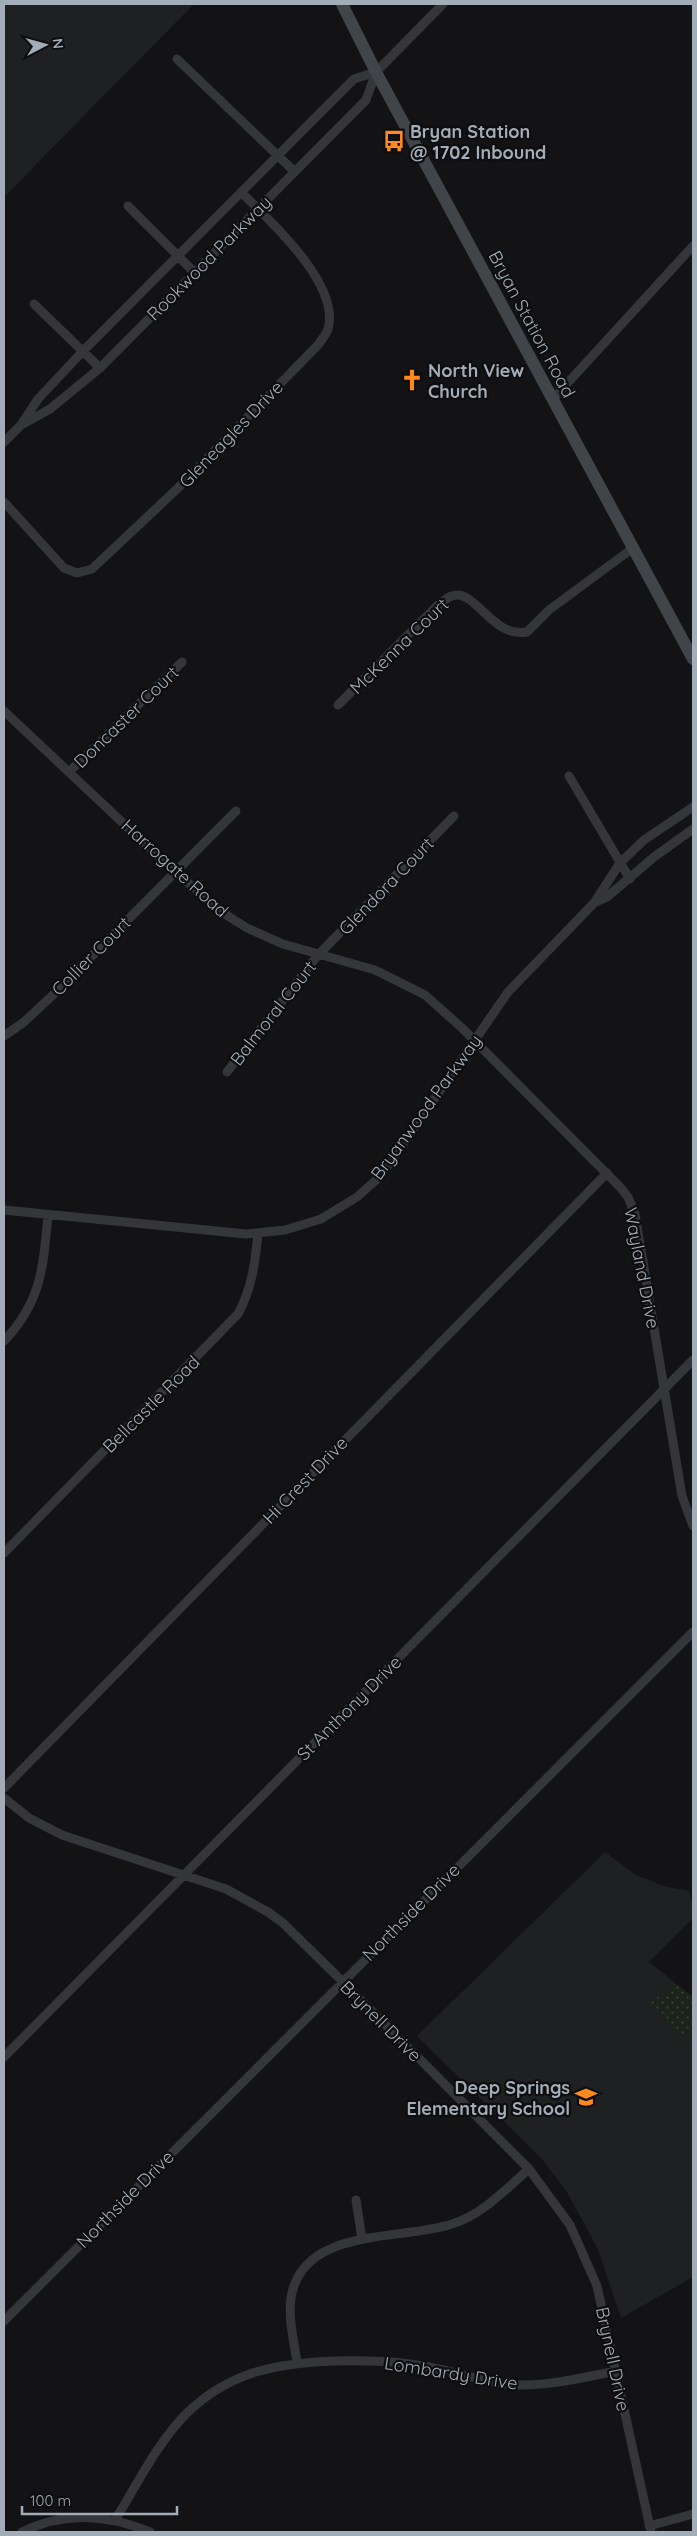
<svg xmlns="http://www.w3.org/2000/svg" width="697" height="2536" font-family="Quicksand,sans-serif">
  <defs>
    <pattern id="grass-dots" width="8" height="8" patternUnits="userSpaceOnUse" patternTransform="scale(1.25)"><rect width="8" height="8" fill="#1b231b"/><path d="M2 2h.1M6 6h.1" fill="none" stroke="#39403a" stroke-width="1.8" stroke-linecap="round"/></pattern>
  </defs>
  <rect width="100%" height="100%" fill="#131315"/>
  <path fill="#1f2022" d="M4,4h190l-190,193z
    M605,1852l31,23 28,11 25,5 4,18v9l-44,44 44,35v280l-72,41 -23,-69 -31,-57 -26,-34 -124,-122z"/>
  <path fill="url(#grass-dots)" d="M676,1984l17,14v39l-8,-3 -7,2 -27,-34z"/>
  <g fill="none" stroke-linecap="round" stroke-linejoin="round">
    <path stroke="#34363a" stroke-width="9" d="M177,59l117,112
      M128,206l66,66
      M34,304l66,64
      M553,399l140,-153
      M21,425l29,-16 50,-41 266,-268 10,-28 67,-68
      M4,442l17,-17 17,-26 45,-48 271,-272 22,-7
      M4,502l60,66 13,5 15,-4 86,-81 140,-143c3,-5 8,-10 10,-16 13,-45 -59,-109 -87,-137
      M338,705l99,-99c5,-4 12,-11 20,-11 21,0 37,43 70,37l22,-22 84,-62
      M4,711l171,161 53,44 19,12 36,16 92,26 50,25 37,33 158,159 8,10 7,17 47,282 11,30
      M70,771l112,-109
      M569,776l61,103
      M594,903l13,-6 47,-40 39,-28
      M4,1036l20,-14 31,-29 181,-182
      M227,1072l91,-117 136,-139
      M4,1210l242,24 39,-4 36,-11 36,-22 18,-16 16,-19 117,-170 86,-89 26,-40 24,-23 49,-33
      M4,1341c38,-40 39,-74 44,-126
      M4,1553l234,-239c14,-26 17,-51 20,-80
      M4,1788l603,-615
      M4,1798l25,20 33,17 164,54 42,23 15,11 59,58 187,188 41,56 27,61 54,246
      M4,2057l689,-697
      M356,2200l6,39
      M4,2321l689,-689
      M297,2362c-3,-20 -9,-44 -6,-64 11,-72 111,-57 161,-74 31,-10 53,-34 77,-55
      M115,2520c22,-35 42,-77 72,-107 43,-42 91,-50 149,-52 33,-1 66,0 98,7 27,5 55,16 82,17 34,1 68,-8 101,-14
      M649,2526l44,-12
      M22,2532c42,-21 85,-18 128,0"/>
    <path stroke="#41454a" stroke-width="12" d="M342,4l34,68 317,587"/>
  </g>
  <defs>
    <g id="bus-bare" transform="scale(1.725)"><path d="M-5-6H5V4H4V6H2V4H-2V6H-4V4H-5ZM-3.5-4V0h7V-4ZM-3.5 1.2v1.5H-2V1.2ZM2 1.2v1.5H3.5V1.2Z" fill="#ff8821" stroke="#0e0e10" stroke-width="2.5" paint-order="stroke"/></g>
    <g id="church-bare" transform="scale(1.725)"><path d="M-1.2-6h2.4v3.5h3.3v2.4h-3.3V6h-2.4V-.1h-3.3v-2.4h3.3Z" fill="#ff8821" stroke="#0e0e10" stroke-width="2.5" paint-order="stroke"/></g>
    <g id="school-bare" transform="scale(1.725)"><path d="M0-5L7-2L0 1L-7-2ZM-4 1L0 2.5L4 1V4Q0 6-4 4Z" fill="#ff8821" stroke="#0e0e10" stroke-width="2.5" paint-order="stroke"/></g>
  </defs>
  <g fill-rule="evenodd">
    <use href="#bus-bare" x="394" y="141"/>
    <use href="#church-bare" x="412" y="380"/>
    <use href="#school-bare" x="586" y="2097"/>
  </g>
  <g text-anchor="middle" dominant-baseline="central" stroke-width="4.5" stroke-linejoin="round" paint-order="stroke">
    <g font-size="18" font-weight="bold" fill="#a3adb7" stroke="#0e0e10" text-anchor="start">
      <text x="410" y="131">Bryan Station<tspan x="410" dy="21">@ 1702 Inbound</tspan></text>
      <text x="428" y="370">North View<tspan x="428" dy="21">Church</tspan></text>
      <text x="570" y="2087" text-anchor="end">Deep Springs<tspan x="570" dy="21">Elementary School</tspan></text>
    </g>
    <g font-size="18" fill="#a3adb7" stroke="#0e0e10">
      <text transform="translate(209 258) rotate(-45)">Rookwood Parkway</text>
      <text transform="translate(532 324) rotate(62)">Bryan Station Road</text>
      <text transform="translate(231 434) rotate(-46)">Gleneagles Drive</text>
      <text transform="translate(399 646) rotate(-44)">McKenna Court</text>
      <text transform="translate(126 717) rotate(-44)">Doncaster Court</text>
      <text transform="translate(175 868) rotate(42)">Harrogate Road</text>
      <text transform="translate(386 886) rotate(-46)">Glendora Court</text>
      <text transform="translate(91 956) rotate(-45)">Collier Court</text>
      <text transform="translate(273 1013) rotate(-52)">Balmoral Court</text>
      <text transform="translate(426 1107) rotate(-54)">Bryanwood Parkway</text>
      <text transform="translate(642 1268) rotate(79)">Wayland Drive</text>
      <text transform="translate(151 1404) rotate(-45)">Bellcastle Road</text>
      <text transform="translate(305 1480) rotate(-46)">Hi Crest Drive</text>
      <text transform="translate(349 1708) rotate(-45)">St Anthony Drive</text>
      <text transform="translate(411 1912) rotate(-45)">Northside Drive</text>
      <text transform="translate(381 2021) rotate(45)">Brynell Drive</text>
      <text transform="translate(125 2199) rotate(-45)">Northside Drive</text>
      <text transform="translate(613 2359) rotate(78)">Brynell Drive</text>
      <text transform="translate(451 2373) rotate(9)">Lombardy Drive</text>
    </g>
  </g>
  <rect width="697" height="2536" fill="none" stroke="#a3adb7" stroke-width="10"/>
  <g transform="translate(45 45) rotate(84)" stroke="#0e0e10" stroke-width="4" paint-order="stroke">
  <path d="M0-4L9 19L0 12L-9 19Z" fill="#a3adb7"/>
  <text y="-8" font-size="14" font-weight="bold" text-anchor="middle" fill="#a3adb7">N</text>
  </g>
  <path d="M22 2506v8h155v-8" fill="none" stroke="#a3adb7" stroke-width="2.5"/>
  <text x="30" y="2506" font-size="15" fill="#a3adb7" stroke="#0e0e10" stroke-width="4" paint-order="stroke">100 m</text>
</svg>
